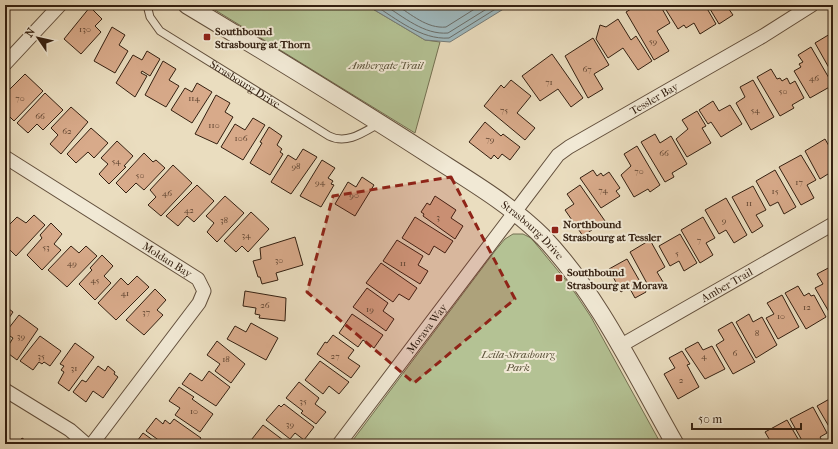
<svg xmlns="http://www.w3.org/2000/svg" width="838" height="449" font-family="'IM FELL French Canon',serif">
  <rect width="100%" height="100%" fill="#eaddbf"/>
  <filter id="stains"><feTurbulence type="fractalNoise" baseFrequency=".005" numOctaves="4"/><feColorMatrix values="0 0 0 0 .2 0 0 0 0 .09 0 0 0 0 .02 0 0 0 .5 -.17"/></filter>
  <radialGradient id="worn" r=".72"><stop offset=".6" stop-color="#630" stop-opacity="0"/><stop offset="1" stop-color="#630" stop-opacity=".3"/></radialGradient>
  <path fill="#b4c294" stroke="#747152" d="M207,5h159l59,35 15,2 -25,91z
    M513,234h10l8,4 38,46 22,33 70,127h-311l145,-193 10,-12z"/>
  <path fill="#9eb8bd" stroke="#747b78" d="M366,5h144l-60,37 -25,-2z"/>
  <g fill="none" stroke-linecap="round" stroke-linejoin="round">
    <path stroke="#696c67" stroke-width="1" d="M374,5c23,14 47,35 75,33l53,-33
      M384,5c20,12 40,30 64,28l45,-28
      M396,5c15,9 31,24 50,22l35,-22"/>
  </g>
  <path fill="#d8aa8a" stroke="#342011" d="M638,5h22l10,18 -13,8 12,20 -15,9 -28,-48z
    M663,5h42l11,19 -16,10 -6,-11 -8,5 -2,-3 -6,4z
    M711,5h15l7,10 -14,9 -9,-15 3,-1z
    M90,7l12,12 -7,7 6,6 -20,22 -17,-15z
    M618,19l13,21 5,-4 16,25 -14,9 -15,-22 -15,10 -12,-19 4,-14 6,2z
    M112,27l13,8 -6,10 9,6 -13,22 -21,-12z
    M830,34l3,5v36l-18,-32z
    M593,38l16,27 -15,9 9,15 -15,9 -23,-42z
    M811,47l22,38 -23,13 -16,-27 7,-4 -2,-3 4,-2 -5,-7z
    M147,51l13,8 -10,17 -8,-5 -1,2 6,3 -12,21 -19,-14 17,-28 9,5z
    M552,54l31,44 -12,9 -13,-18 -18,12 -18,-25z
    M163,61l13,8 -7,11 10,6 -13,21 -21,-12z
    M771,69l6,10 3,-1 2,3 5,-3 3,6 5,-3 9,17 -12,7 2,3 -14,8 -23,-39z
    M25,74l18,17 -29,30 -9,-9v-5l3,-2 -3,-3v-8z
    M511,80l20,16 -14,17 18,15 -10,12 -41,-34 17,-21 3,3z
    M753,80l21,37 -23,13 -15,-27 9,-6 -5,-10z
    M197,83l15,9 -20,31 -21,-13 14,-22 7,4z
    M45,93l18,17 -20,20 -6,-6 -9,9 -11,-10z
    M216,95l14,8 -5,9 8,5 -16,27 -22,-10z
    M713,101l6,10 11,-6 12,19 -21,13 -10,-15 -3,2 -9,-14z
    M71,107l17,15 -27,32 -11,-10 8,-9 -7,-7z
    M697,111l9,15 -4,2 9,15 -24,14 -11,-18 12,-10 -6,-9z
    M253,118l12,7 -22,35 -22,-13 14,-23 10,6z
    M485,122l16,14 2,-2 17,13 -10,13 -8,-6 -4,5 -4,-4 -3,4 -22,-17z
    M269,127l13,9 -5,9 5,4 -2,3 3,2 -13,21 -20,-12 12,-20 -2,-1z
    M91,128l17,15 -14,15 -6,-6 -12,11 -9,-9z
    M655,134l5,9 11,-7 16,28 -15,9 2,4 -9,5 -24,-40z
    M825,139l8,14v30l-5,-9 -8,5 -15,-28z
    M117,141l16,15 -9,10 2,1 -17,17 -10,-10 9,-10 -7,-6z
    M637,146l23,39 -10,7 -2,-3 -14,8 -13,-22 10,-9 -7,-12z
    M303,149l14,8 -26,37 -20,-12 17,-27 8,5z
    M144,153l9,9 3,-2 9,8 -21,22 -8,-7 -10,10 -10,-10z
    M801,155l15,25 -9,5 7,13 -13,7 -22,-38z
    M322,160l13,8 -7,10 5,3 -2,3 3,1 -13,22 -21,-11z
    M173,165l19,18 -31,33 -13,-11 8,-8 -6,-7z
    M593,170l4,6 4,-3 2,3 6,-4 11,16 -4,3 4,5 -19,12 -21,-30z
    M775,170l21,37 -12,7 -6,-12 -8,4 -14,-25z
    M362,177l12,8 -19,31 -20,-12 13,-22 8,5z
    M197,185l17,16 -20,21 -7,-6 -9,10 -12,-10z
    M580,185l25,36 -22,15 -18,-26 9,-6 -7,-10z
    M753,186l13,24 -10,5 7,11 -11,7 -20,-36z
    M225,196l19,17 -27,29 -10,-10 7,-9 -8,-7z
    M435,196l21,14 -5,8 12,8 -8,13 -32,-23 1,-2 -3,-2 6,-9 3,2z
    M726,198l21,37 -13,8 -8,-13 -7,4 -14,-24z
    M251,212l18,17 -21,23 -6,-6 -6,6 -12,-11z
    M34,215l11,10 -29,31 -9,-9 -2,2v-20l12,-12 9,6z
    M415,217l38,24 -8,12 -11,-7 -5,9 -27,-17z
    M703,217l12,21 -9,5 7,12 -13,8 -19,-33z
    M51,223l11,11 -8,10 7,6 -19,20 -15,-15 15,-17 -2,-3z
    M680,234l17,29 -13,8 -5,-10 -9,5 -11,-20z
    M295,237l8,28 -27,8 2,7 -16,4 -2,-7h-2l-5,-16 8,-2 -1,-11z
    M397,240l26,16 -5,9 10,6 -8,13 -37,-23z
    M650,240l15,27 -8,5 6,10 -13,7 -20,-37z
    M71,246l8,7 7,-7 11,10 -30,31 -19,-17z
    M102,255l11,11 -9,10 7,7 -16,17 -16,-16 13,-14 -2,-2z
    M627,259l19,33 -11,6 -6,-11 -8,5 -12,-23z
    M381,263l36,25 -8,12 -10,-6 -6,8 -27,-19z
    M832,266l1,50 -1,1 -17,-29 8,-4 -6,-10z
    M137,276l12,11 -33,33 -18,-17 23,-25 7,7z
    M798,286l6,10 5,-3 2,3 3,-1 12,22 -20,12 -21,-36z
    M367,288l21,15 -5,8 11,8 -8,12 -33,-24z
    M155,289l11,11 -9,10 6,5 -19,20 -18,-15z
    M245,291l41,7 -1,23 -26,-3 1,-3 -5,-1 1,-6 -13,-2z
    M782,295l17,32 -21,12 -12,-21 8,-4 -7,-11z
    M5,306l8,6 -8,12z
    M352,314l31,21 -9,13 -11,-8 -5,7 -19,-14z
    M749,314l4,8 9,-5 15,28 -21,13 -20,-36z
    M19,315l19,14 -21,31 -12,-9 8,-13 -8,-5z
    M732,322l23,40 -22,12 -17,-29 8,-5 -6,-10z
    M251,323l27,15 -12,22 -39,-21 8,-13 11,6z
    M333,335l21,15 -6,8 12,8 -9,12 -34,-24 8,-12 2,1z
    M40,336l21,15 -11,15 -6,-4 -2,2 -3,-2 -6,8 -13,-9z
    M217,341l28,23 -14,19 -16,-12 5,-7 -13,-9z
    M698,342l5,8 9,-4 13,23 -20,10 -20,-30z
    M75,343l19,14 -25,34 -11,-8 6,-11 -3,-2 3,-4 -4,-2z
    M682,351l8,13 -3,1 12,22 -21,12 -14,-25 11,-6 -6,-10z
    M320,361l29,21 -10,12 -10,-8 -6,8 -18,-14z
    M98,366l7,5 3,-5 7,6 -1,2 4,3 -15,21 -10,-7 -7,11 -13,-10 9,-12 4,2z
    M209,371l21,16 -14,19 -34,-22 8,-11 12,8z
    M299,382l20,16 -4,6 11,8 -10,12 -15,-11 2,-2 -17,-13z
    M179,387l15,10 -2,2 21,15 -13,18 -25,-17 5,-7 -11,-7z
    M833,397v32l-2,1 -14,-24z
    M284,404l30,23 -10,13 -9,-7 -5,6 -24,-19 13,-15 2,2z
    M813,407l14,26 -7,4 4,7h-20l-14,-25z
    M156,418l7,6 2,-4 5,4 4,-5 27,19 -4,6h-33l-18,-13z
    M787,420l14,24h-29l-7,-12z
    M263,425l24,18 -39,1z
    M143,433l14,10 -1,1h-21z
    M22,438l9,6h-13z"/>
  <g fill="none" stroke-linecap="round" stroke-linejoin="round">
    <g stroke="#624f3c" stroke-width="9">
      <g id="service">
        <path id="s1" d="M147,5l3,12 10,14 169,105c18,9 35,-4 51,-13"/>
      </g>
    </g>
    <g stroke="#624f3c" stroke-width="15">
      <g id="minor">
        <path d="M5,64l55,-59"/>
        <path id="s2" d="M5,157l193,122 6,12 -5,12 -107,141"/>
        <path id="s3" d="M620,346l213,-122"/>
        <path d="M5,390l65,40 16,14"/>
        <path id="s4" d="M339,444l219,-289 11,-8 194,-111 49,-31"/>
      </g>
    </g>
    <g stroke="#624f3c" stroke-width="19">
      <g id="tertiary">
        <path id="s5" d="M187,5c80,48 160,97 238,147 40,26 84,51 118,85 56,59 92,137 132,207"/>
      </g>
    </g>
    <use href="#service" stroke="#f1e9d5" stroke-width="7"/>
    <use href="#minor" stroke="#f1e9d5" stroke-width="13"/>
    <use href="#tertiary" stroke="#f1e9d5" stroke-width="17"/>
  </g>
  <path fill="#8f2418" fill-opacity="0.2" stroke="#8f2418" stroke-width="3" stroke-dasharray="8 5" stroke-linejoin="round" d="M451,177l64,122 -101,84 -107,-91 26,-96z"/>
  <g fill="#8f2418" stroke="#f1e9d5" stroke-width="1.5">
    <rect x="203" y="33" width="8" height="8" rx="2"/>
    <rect x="551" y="226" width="8" height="8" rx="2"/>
    <rect x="555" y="274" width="8" height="8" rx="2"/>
  </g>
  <g text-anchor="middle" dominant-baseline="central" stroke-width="4" stroke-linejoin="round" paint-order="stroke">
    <g font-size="9" fill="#5d422f">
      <text x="85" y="29">130</text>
      <text x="653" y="41">59</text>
      <text x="587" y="69">67</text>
      <text x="814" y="78">46</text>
      <text x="549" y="82">71</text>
      <text x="783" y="91">50</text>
      <text x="20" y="98">70</text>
      <text x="194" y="98">114</text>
      <text x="504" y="110">75</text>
      <text x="755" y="110">54</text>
      <text x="40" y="116">66</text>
      <text x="214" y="125">110</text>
      <text x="67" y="131">62</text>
      <text x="241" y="138">106</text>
      <text x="490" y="139">79</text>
      <text x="664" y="153">66</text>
      <text x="116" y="161">54</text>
      <text x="296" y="166">98</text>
      <text x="639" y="171">70</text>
      <text x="140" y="175">50</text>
      <text x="320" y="182">94</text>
      <text x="799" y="182">17</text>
      <text x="603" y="190">74</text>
      <text x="775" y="191">15</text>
      <text x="167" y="193">46</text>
      <text x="354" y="195">90</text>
      <text x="749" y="203">11</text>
      <text x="189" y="210">42</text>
      <text x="438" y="217">3</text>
      <text x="224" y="220">38</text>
      <text x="724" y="220">9</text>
      <text x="246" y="235">34</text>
      <text x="699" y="240">7</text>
      <text x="46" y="247">53</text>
      <text x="677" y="253">5</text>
      <text x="279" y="260">30</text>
      <text x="72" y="263">49</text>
      <text x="403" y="263">11</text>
      <text x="95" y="280">45</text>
      <text x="125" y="293">41</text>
      <text x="265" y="305">26</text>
      <text x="807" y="307">12</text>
      <text x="370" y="309">19</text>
      <text x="146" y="312">37</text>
      <text x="781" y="316">10</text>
      <text x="757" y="333">8</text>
      <text x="21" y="336">39</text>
      <text x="735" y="353">6</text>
      <text x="41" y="356">35</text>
      <text x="335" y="356">27</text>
      <text x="704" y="356">4</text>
      <text x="226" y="359">18</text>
      <text x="74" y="368">31</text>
      <text x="681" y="380">2</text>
      <text x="303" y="401">35</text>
      <text x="194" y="411">10</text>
      <text x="290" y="424">39</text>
    </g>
    <g font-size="11" font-weight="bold" fill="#342011" stroke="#f1e9d5" text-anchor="start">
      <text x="215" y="31">Southbound<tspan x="215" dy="13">Strasbourg at Thorn</tspan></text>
      <text x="563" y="224">Northbound<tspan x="563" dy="13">Strasbourg at Tessler</tspan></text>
      <text x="567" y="272">Southbound<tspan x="567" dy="13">Strasbourg at Morava</tspan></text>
    </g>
    <g font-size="11" font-style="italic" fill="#5a5138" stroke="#f1e9d5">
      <text x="386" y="65">Ambergate Trail</text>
      <text x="518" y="354">Leila-Strasbourg<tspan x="518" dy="13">Park</tspan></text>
    </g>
    <g font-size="11" fill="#342011" stroke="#f1e9d5">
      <text stroke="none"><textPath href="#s1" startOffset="130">Strasbourg Drive</textPath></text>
      <text stroke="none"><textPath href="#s4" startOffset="474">Tessler Bay</textPath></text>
      <text stroke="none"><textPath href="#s5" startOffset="413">Strasbourg Drive</textPath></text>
      <text stroke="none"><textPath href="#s2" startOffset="192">Moldan Bay</textPath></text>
      <text stroke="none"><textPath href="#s3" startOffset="123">Amber Trail</textPath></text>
      <text stroke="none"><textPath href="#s4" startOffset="145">Morava Way</textPath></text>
    </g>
  </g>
  <rect width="838" height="449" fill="none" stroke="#eaddbf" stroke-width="20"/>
  <rect x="6" y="6" width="826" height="437" fill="none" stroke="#342011" stroke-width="2"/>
  <rect x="10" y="10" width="818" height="429" fill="none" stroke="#342011"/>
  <g transform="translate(38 38) rotate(304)" stroke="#f1e9d5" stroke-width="3" paint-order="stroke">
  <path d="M0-3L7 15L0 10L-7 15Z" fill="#342011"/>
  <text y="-6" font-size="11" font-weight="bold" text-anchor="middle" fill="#342011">N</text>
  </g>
  <path d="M692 423v6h109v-6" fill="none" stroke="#342011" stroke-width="2"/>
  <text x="698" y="423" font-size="12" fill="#342011" stroke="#f1e9d5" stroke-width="3" paint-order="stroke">50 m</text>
  <rect width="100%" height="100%" filter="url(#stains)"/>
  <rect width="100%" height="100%" fill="url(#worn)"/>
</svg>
